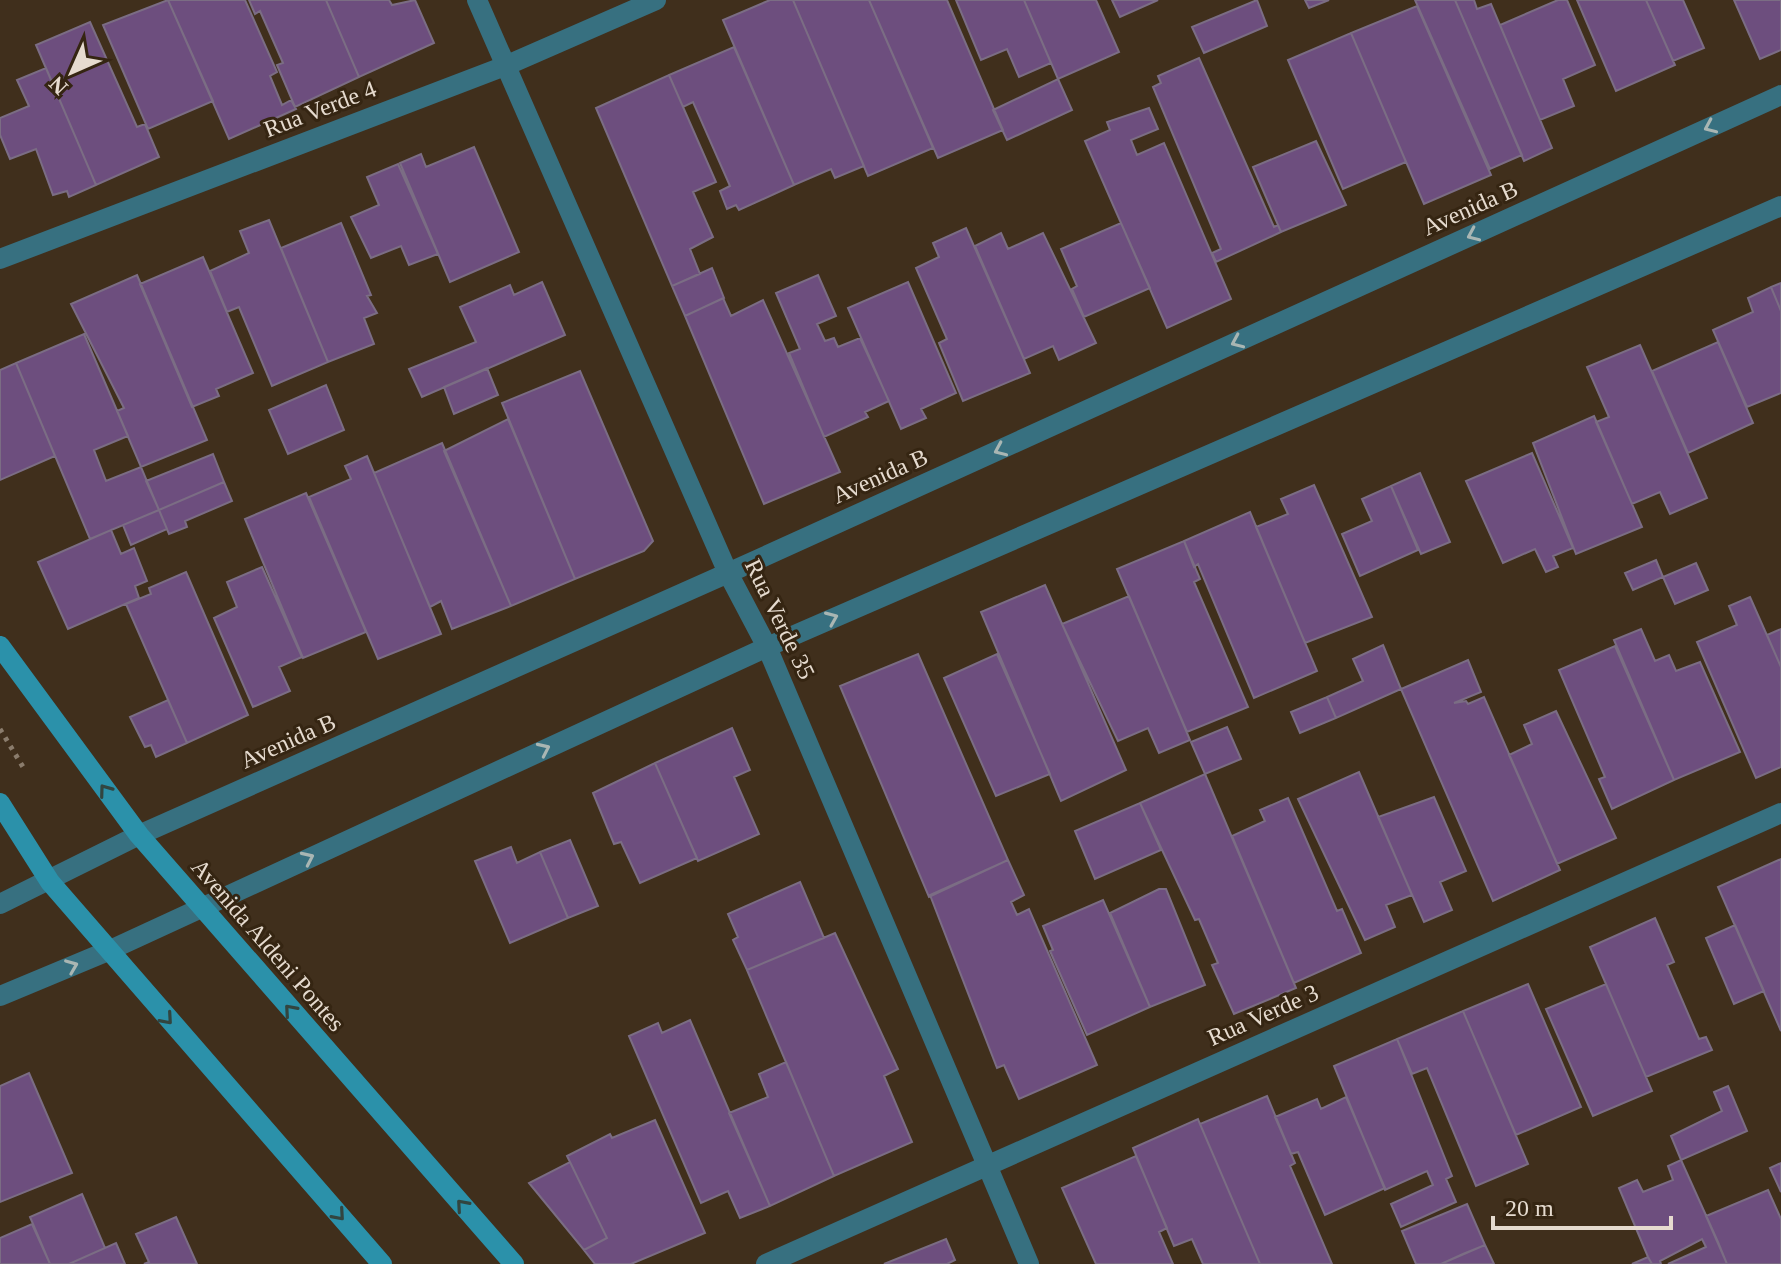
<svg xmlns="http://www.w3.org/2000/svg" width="1781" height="1264" font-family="Georgia,serif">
  <rect width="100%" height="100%" fill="#402f1c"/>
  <path fill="#6d4e7e" stroke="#7b6d84" stroke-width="2" d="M168,0l45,101 -65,28 -45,-104z
    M168,0h77l32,72 -7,4 12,29 9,-5 5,9 -67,30z
    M249,0h77l33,77 -64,30 -18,-42 6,-2 -23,-52 -5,3z
    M326,0h63l3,5 23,-5 19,43 -75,34z
    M770,0h23l71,166 -29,12 -4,-9 -37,16 -71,-165z
    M793,0h76l64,148 -65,28z
    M869,0h78l56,130 -65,28z
    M956,0h68l27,63 -32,14 -12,-28 -26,11z
    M1024,0h72l23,52 -61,27z
    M1112,0h46l-38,17z
    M1257,0l10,26 -63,27 -12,-26z
    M1305,0h24l-20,8z
    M1415,0h40l67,155 -32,14z
    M1455,0h19l3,9 14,-5 61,144 -28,13z
    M1558,0h9l28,65 -32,14 11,27 -34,14 -40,-95z
    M1577,0h69l29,65 -59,26z
    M1646,0h37l21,48 -31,13z
    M1734,0h47v50l-21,9z
    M1417,6l74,169 -67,29 -73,-171z
    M90,22l47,105 8,-3 14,33 -63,28 -60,-140z
    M1351,33l55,129 -63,27 -55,-129z
    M734,47l60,138 -55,25 -3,-5 -9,4 -7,-18 10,-5 -37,-84 -10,5 -14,-32z
    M1199,58l75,169 4,-2 3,7 -65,30 -4,-9 9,-4 -68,-162 8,-4 -3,-7z
    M46,68l50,117 -27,12 -2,-6 -14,4 -17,-46 -26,10 -10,-24v-17l29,-12 -12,-26z
    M669,75l47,107 -23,10 20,45 -23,12 10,25 -28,12 -76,-178z
    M1058,79l14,31 -65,30 -14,-30z
    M1149,108l9,21 -27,11 6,15 27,-12 67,156 -64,29 -82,-187 25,-11 -3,-8z
    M1316,141l30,64 -65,27 -28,-65z
    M474,147l45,105 -69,30 -50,-119 21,-9 5,13z
    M398,164l40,90 -29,11 -8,-19 -30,12 -20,-41 28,-12 -12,-28z
    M269,220l59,142 -56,24 -33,-79 -12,5 -17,-41 39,-18 -9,-22z
    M341,223l30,72 -4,1 10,17 -13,5 10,26 -46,18 -47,-114z
    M1121,223l29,65 -66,29 -12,-28 5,-3 -16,-37z
    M966,228l64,145 -67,28 -24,-58 8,-4 -31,-71 23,-11 -6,-14z
    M1001,233l7,16 35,-16 53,110 -37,17 -6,-14 -29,13 -49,-113z
    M203,257l50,116 -37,16 3,7 -27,11 -52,-123z
    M712,268l12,30 -39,18 -13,-30z
    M137,275l70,165 -66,27 -24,-56 7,-3 -53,-104z
    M818,275l18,41 -19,8 8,17 9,-3 4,9 22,-9 29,63 -24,11 3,5 -44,20 -35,-84 11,-4 -24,-56z
    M542,282l23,53 -143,62 -13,-28 67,-27 -16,-35 50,-22 4,10z
    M908,282l48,111 -35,16 5,9 -25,11 -53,-121z
    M1781,283v28l-10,-24z
    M1771,287l10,24v82l-34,14 -34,-77 40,-18 -5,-14z
    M723,298l8,18 32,-16 77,172 -76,32 -79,-188z
    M84,334l44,102 -34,14 12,31 35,-14 18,43 -69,29 -74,-176z
    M1718,342l35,81 -65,30 -36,-82z
    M1640,345l67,153 -37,16 -10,-22 -28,12 -36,-82 13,-5 -22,-50z
    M16,363l39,93 -55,24v-110z
    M487,368l11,27 -44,19 -10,-27z
    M580,371l73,170 -9,10 -69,28 -73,-176z
    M326,385l18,45 -56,24 -19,-44z
    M1594,416l48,111 -66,27 -43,-111z
    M508,419l67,160 -64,27 -67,-155z
    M442,443l69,163 -59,23 -11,-28 -11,6 -56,-134z
    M1532,453l41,95 -20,8 5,11 -12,5 -11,-23 -32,14 -37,-82z
    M213,454l11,28 -65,28 -13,-29z
    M367,456l74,178 -63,25 -69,-162 42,-18 -6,-13z
    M1420,473l30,69 -29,12 -30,-68z
    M224,482l8,19 -47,20 2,6 -18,7 -10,-24z
    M1314,485l58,132 -67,26 -49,-116 32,-13 -7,-15z
    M1391,486l27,64 -58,26 -18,-42 30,-13 -10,-22z
    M306,493l60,139 -63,26 -58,-139z
    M159,510l8,19 -36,16 -8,-20z
    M1250,512l67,159 -63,27 -56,-134 -4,3 -10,-26z
    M111,530l10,24 13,-6 13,33 -12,5 4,12 -71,31 -30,-67z
    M1184,541l16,38 -6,3 54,125 -61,25 -70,-163z
    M1656,560l7,17 -30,13 -8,-17z
    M1696,563l12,27 -33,14 -12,-27z
    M262,567l40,90 -23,10 11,24 -37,16 -39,-89 23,-11 -10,-25z
    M186,572l62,143 -61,28 -61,-139 25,-10 -2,-6z
    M1045,585l81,185 -65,31 -80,-189z
    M1129,596l61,144 -31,13 -11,-25 -30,13 -56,-117z
    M1750,597l31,70v100l-25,11 -59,-136 40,-17 -8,-19z
    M1641,629l14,32 14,-6 7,16 24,-9 40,90 -66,28 -60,-140z
    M1781,629v38l-14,-32z
    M1383,645l18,44 -65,29 -9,-21 36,-16 -10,-22z
    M1615,646l59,134 -62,29 -13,-30 6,-2 -46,-107z
    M918,654l90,206 -79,37 -89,-211z
    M997,654l53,120 -54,22 -52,-118z
    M1468,660l13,32 -27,11 12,-2 2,3 16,-7 76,173 -67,31 -92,-212z
    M1327,697l9,21 -36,15 -9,-21z
    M168,700l19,43 -31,14 -5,-12 -6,2 -15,-30z
    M1556,711l60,127 -59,26 -48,-109 23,-11 -8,-19z
    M1227,727l14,32 -36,15 -14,-32z
    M732,728l18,42 -16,7 25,57 -61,27 -43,-98z
    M655,763l42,95 -57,25 -19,-41 -7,2 -21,-51z
    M1359,772l53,123 -26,10 9,22 -30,13 -67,-141z
    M1205,774l91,214 -62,26 -22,-49 6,-2 -19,-44 -4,1 -55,-117z
    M1434,797l32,74 -26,11 12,28 -28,12 -46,-105z
    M1288,798l49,113 5,-2 19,44 -67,30 -62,-147 33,-15 -5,-11z
    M1140,803l21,47 -66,29 -20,-48z
    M570,840l28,66 -30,12 -28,-66z
    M511,847l6,16 23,-11 28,66 -58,25 -35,-82z
    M1781,859v172l-63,-144z
    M1008,860l16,35 -13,7 6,13 12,-6 68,156 -78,34 -15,-34 -7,3 -67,-173z
    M800,882l24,56 -77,32 -14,-30 5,-3 -10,-23z
    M1159,889h7l39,96 -55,22 -40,-94z
    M1103,900l47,107 -63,28 -37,-84 3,-1 -10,-24z
    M1655,918l19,44 -7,3 32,74 7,-2 6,13 -66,27 -56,-130z
    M1735,925l29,66 -30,13 -28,-66z
    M835,933l63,136 -14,7 28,66 -78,34 -87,-206z
    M1528,984l53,123 -65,28 -53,-124z
    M1606,984l46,107 -59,25 -47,-107z
    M1463,1011l65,153 -52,22 -49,-118 -15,6 -15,-35z
    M690,1020l80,186 -30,12 -12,-27 -27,12 -72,-167 29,-13 4,10z
    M1397,1039l55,137 -6,3 10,23 -55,25 -10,-23 42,-19 -6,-14 -42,19 -51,-124z
    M786,1062l48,114 -64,30 -41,-93 39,-16 -9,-23z
    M29,1073l43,100 -72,29v-116z
    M1728,1086l19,45 -66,29 -10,-24 51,-25 -8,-19z
    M1267,1096l28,67 -5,3 42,98h-72l-60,-140z
    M1346,1097l39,91 -60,27 -27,-63 -7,2 -16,-37 42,-18 4,10z
    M1198,1119l2,5 60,140h-57l-11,-25 -18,7 -41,-98z
    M655,1120l50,113 -74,31h-36l-11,-14 23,-12 -40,-82 43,-22 2,4z
    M1136,1156l31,72 -8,4 14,32h-77l-34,-76z
    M1681,1160l37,82 9,22h-59l38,-17 -4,-8 -42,22 1,3h-9l-4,-7 -29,-69 18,-8 6,12 30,-12 -5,-14z
    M570,1162l37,76 -23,12 -55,-67z
    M1781,1163v29l-11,-24z
    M1768,1190l13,29v45h-54l-21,-48z
    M82,1194l23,54 -36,16h-19l-20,-47z
    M1467,1204l18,41 -44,19h-25l-14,-33z
    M176,1217l21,47h-53l5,-2 -13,-28z
    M32,1224l18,40h-50v-26z
    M946,1239l9,21 -8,4h-63z
    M116,1243l9,21h-53l-1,-1z
    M1485,1245l9,19h-53l22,-10z
    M1648,1257l4,7h-20z"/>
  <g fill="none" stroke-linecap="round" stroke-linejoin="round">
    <path stroke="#8a7c6c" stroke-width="5" stroke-dasharray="4 6" stroke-linecap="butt" d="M0,729l23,38"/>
    <path stroke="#377080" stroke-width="20" d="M477,0l251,573 39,74 262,617
      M0,259l505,-193 151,-66
      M0,904l139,-69 589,-262 1053,-478
      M0,996l108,-45 659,-304 1014,-441
      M766,1264l1015,-451"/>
    <path stroke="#2b91aa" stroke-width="20" d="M0,646l139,189 375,429
      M0,803l50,79 332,382"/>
  </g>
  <defs><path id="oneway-chevron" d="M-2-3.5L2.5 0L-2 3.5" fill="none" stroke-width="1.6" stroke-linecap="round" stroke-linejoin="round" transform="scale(2)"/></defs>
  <g stroke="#a9b6b3">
    <use href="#oneway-chevron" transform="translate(1710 127) rotate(156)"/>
    <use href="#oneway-chevron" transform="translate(1473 235) rotate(156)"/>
    <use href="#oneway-chevron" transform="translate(1237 342) rotate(156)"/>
    <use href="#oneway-chevron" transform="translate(1000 450) rotate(156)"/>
    <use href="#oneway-chevron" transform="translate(832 618) rotate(-23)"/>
    <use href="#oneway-chevron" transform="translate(544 749) rotate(-25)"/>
    <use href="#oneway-chevron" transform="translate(308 858) rotate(-25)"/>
    <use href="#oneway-chevron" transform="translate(72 966) rotate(-22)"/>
  </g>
  <g stroke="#324540">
    <use href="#oneway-chevron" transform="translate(105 790) rotate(-126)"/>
    <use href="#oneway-chevron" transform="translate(290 1010) rotate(-131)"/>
    <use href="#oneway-chevron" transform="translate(167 1019) rotate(49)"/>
    <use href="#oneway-chevron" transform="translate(462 1205) rotate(-131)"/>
    <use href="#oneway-chevron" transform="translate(339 1215) rotate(49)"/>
  </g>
  <g text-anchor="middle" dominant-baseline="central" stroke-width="6" stroke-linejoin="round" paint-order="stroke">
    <g font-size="24" fill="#e6dbcf" stroke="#352512">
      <text transform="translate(320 109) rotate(-21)">Rua Verde 4</text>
      <text transform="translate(1470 208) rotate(-24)">Avenida B</text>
      <text transform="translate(880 476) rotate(-24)">Avenida B</text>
      <text transform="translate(780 619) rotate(64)">Rua Verde 35</text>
      <text transform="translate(288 741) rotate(-24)">Avenida B</text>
      <text transform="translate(268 945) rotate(49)">Avenida Aldeni Pontes</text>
      <text transform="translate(1263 1015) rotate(-24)">Rua Verde 3</text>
    </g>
  </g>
  <g transform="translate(72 72) rotate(225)" stroke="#352512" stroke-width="6" paint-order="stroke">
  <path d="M0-6L14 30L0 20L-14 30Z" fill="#e6dbcf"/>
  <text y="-12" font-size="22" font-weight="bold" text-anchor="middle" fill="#e6dbcf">N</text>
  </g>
  <path d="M1493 1216v12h178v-12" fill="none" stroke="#e6dbcf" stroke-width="4"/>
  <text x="1505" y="1216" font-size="24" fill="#e6dbcf" stroke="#352512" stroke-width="6" paint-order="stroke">20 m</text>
</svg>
